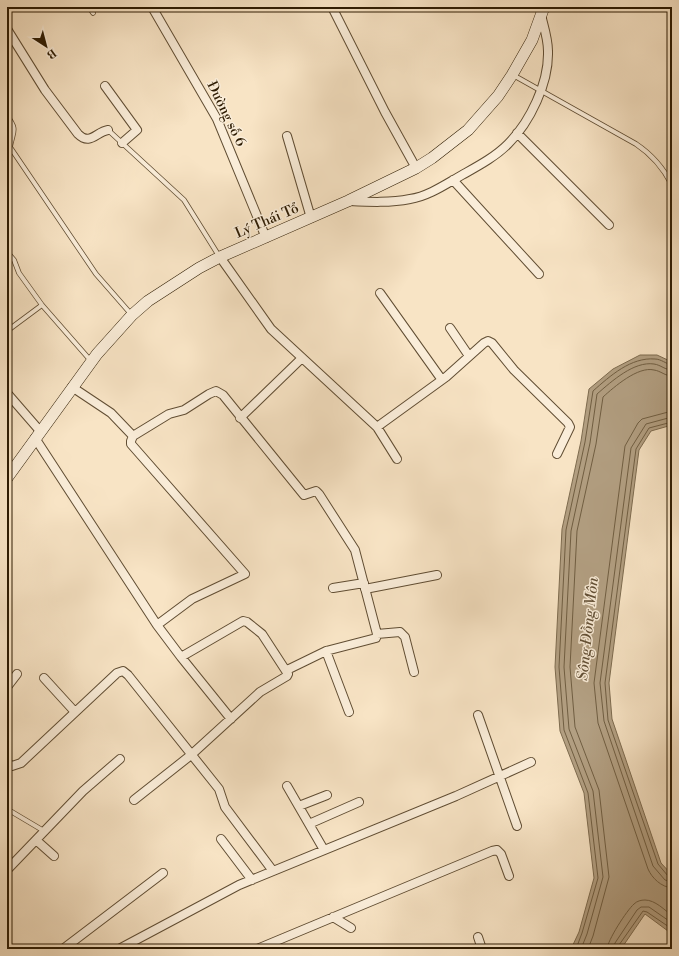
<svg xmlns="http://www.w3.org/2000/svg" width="679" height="956" font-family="'Libre Bodoni',serif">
  <rect width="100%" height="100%" fill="#f8e4c5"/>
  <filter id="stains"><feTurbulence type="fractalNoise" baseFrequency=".005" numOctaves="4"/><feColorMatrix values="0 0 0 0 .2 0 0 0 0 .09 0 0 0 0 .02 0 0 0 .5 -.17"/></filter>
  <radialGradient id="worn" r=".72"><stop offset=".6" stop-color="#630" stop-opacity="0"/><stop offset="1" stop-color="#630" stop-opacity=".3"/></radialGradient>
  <path fill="#b3a083" stroke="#7d6b4f" d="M640,355h17l15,7v63l-21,6 -12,19 -30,233 3,36 49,144 11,12v59l-27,-20 -24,35h-50l8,-17 15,-54 -10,-85 -24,-62 -5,-64 7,-138 19,-88 8,-52 24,-20z"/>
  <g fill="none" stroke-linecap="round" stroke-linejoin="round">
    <path stroke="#705e42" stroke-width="1" d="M672,411l-30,8 -4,4 -13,23 -31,237 4,40 50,146c4,9 13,18 24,19
      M672,417l-26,7 -15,24 -31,235 4,38 49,145 12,14 7,2
      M672,422l-23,6 -13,21 -31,234 3,37 50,144 10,12 4,1
      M576,949l6,-16 16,-55 -10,-85 -24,-63 -5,-63 7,-137 19,-88 8,-51c17,-15 38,-34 62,-32 6,0 11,5 17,6
      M581,949l6,-15 16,-57 -10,-86 -24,-62 -5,-62 7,-136 19,-88 7,-49c15,-13 37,-33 57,-30 7,1 11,6 18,6
      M588,949l5,-13 16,-59 -10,-87 -24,-63 -5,-60 7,-136 19,-87 7,-47c11,-10 35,-31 51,-27 7,1 11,6 18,6
      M607,949c0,-8 20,-39 27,-45 3,-3 7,-4 11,-4 10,0 20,10 27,16
      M613,949l2,-6 22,-33 4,-3h8l23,16
      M618,949l1,-4 24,-34 4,1 25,17"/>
    <g stroke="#604d33" stroke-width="5.5">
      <path id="service" d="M89,7l4,6
        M513,75l123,69c15,10 28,25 36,41
        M7,116c11,14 6,15 3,31l86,127 35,40
        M108,130l76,70 35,56
        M7,252l7,8 5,13 23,32 49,56
        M7,331l35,-26
        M7,809l37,22"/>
    </g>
    <g stroke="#604d33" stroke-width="10">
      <path id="minor" d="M152,7l65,112 49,119
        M332,7l53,105 31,56
        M7,29l38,61 33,44c12,12 18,-2 30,-4
        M105,86l32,44 -15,13
        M517,133l92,92
        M287,136l24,82
        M453,180l86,94
        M349,201c21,1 41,2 61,-2 19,-3 36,-15 52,-24 16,-9 33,-18 46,-31 22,-22 41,-61 40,-93 0,-12 -4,-24 -7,-36
        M220,257l51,72 106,98 20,32
        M380,293l62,87
        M450,328l19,28
        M72,387l39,26 22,23
        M7,393l33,38
        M240,418l62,-60
        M377,427l69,-50 38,-34 4,-2 4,2 22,27 54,53 2,4 -13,27
        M35,438l122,187 24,32 50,62
        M333,588l31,-5
        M365,589l72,-14
        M157,625l35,-26 53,-25 -114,-130v-3l2,-5 36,-22 15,-4 25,-16 7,-3 7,4 81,100 12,-4 3,3 36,56 22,84 -1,4 -50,13 -39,19
        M377,634l23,-2 5,5 9,35
        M326,651l23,61
        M44,678l31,34
        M7,687l10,-13
        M478,715l39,111
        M7,764l5,2 9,-3 96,-90 6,-2 5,4 91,114 6,18 48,64
        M287,786l37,64
        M134,800l57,-45 69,-63 27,-16 1,-2 -26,-40 -15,-12 -4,-1 -62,36
        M299,806l28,-11
        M309,824l50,-22
        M221,839l31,41
        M36,840l18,16
        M7,870l76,-79 37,-32
        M333,917l18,11
        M478,937l4,12
        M63,949l100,-76
        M119,949l120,-64 217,-89 75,-34
        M257,949l235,-98 5,-1 4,4 8,22"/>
    </g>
    <g stroke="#2d1b02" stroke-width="12">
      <path id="secondary" d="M7,478l90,-124 35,-39 16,-14 51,-33 21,-11 128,-56 68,-33 16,-10 36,-28 30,-34 14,-21 20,-35 12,-33"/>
    </g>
    <use href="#service" stroke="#faedd9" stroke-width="4"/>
    <use href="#minor" stroke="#faedd9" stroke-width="8"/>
    <use href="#secondary" stroke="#faedd9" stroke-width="11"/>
  </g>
  <g text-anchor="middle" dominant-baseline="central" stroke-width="3" stroke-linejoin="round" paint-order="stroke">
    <g font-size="14" fill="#2d1b02" stroke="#faedd9">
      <text transform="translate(226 114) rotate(64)">Đường số 6</text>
      <text transform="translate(267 221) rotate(-23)">Lý Thái Tổ</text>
    </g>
    <g font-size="15" font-style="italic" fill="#635036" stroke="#faedd9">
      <text transform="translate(588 629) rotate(-84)">Sông Đồng Môn</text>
    </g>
  </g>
  <rect width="679" height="956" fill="none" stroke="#f8e4c5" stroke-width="24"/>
  <rect x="8" y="8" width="663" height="940" fill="none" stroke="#2d1b02" stroke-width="2"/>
  <rect x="12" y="12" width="655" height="932" fill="none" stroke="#2d1b02"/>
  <g transform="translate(46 46) rotate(144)" stroke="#faedd9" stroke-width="3" paint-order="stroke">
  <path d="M0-3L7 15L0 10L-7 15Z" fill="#2d1b02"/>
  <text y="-6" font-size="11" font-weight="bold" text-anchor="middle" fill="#2d1b02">B</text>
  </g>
  <rect width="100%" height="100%" filter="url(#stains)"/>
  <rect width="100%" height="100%" fill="url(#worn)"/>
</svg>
